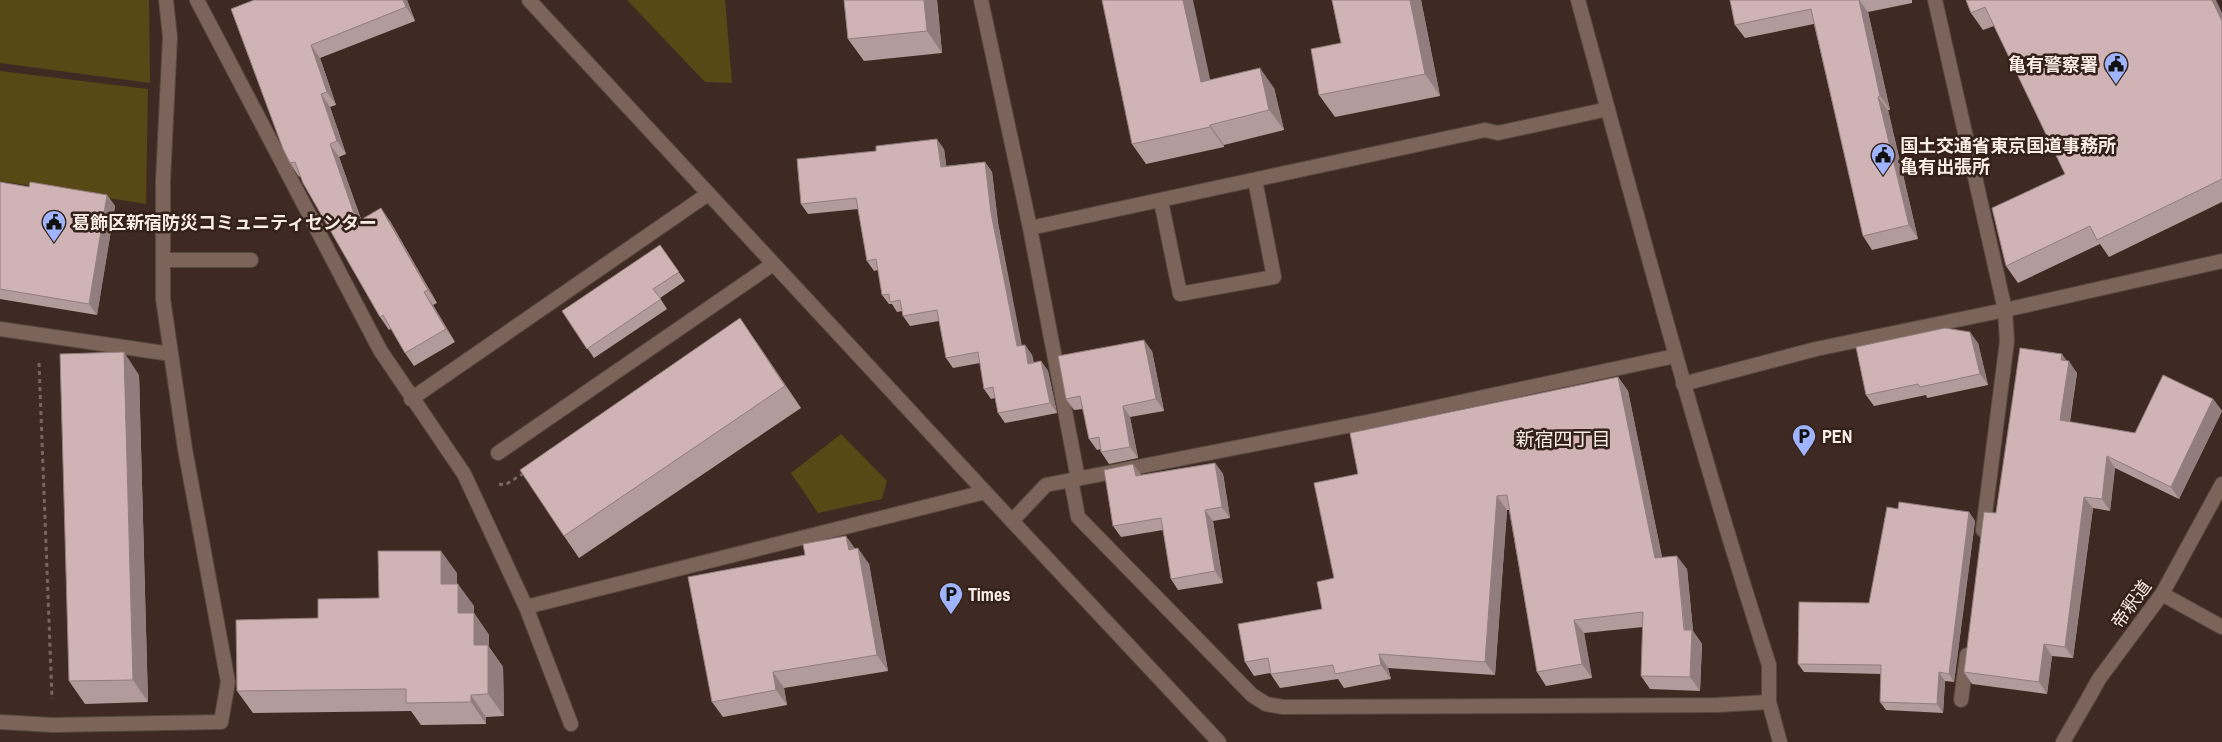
<svg xmlns="http://www.w3.org/2000/svg" width="2222" height="742" font-family="'Archivo Narrow','Noto Sans JP',sans-serif">
  <rect width="100%" height="100%" fill="#3f2a23"/>
  <path fill="#574816" d="M0,0h149l1,83 -150,-20z
    M627,0h98l7,83 -27,-1z
    M0,71l148,18 -2,115 -146,-23z
    M841,434l46,47 -5,18 -64,14 -27,-40z"/>
  <g fill="none" stroke-linecap="round" stroke-linejoin="round">
    <g stroke="#584741" stroke-width="16">
      <path id="service" d="M197,0l183,350 84,124 62,133 45,117
        M1161,201l19,93 94,-17 -19,-97
        M163,260h88
        M0,329l171,25
        M411,399l297,-205
        M498,453l275,-189
        M1071,480l7,37 174,178 14,9 17,3 434,-2 52,-3
        M1983,530l24,-189 -2,-31
        M2162,594l60,33
        M526,607l459,-115
        M1961,700l6,-45
        M2063,742l26,-45"/>
    </g>
    <g stroke="#584741" stroke-width="16">
      <path id="minor" d="M981,0l49,228 48,251
        M1935,0l70,310
        M1030,228l455,-98 13,3 110,-24
        M1683,384l133,-35 189,-39 217,-49
        M1012,521l34,-36 331,-65 298,-64
        M1769,665v37l11,40
        M2089,697l10,-18 63,-85 60,-110
        M0,722l53,3 168,-3 7,-40 -43,-233 -22,-150v-118l7,-144 -4,-37"/>
    </g>
    <g stroke="#584741" stroke-width="16">
      <path id="tertiary" d="M529,0l483,521 207,221
        M1578,0c61,223 120,445 191,665"/>
    </g>
    <path stroke="#796660" stroke-width="3" stroke-dasharray="4 4" stroke-linecap="butt" d="M39,363l13,336
      M499,484l6,1 19,-12"/>
    <use href="#service" stroke="#7c645b" stroke-width="14"/>
    <use href="#minor" stroke="#7c645b" stroke-width="14"/>
    <use href="#tertiary" stroke="#7c645b" stroke-width="14"/>
  </g>
  <path fill="#b39a9b" d="M254,0h153l8,21 -95,37 16,47 -6,2 16,47 -7,3 22,62 29,2 47,82 -4,2 22,37 -41,24 -9,-13 -14,-24 -2,1 -9,-13 -80,-141 -1,1 -9,-14z
    M844,0h93l5,53 -78,8 -16,-22z
    M1332,0h89l19,96 -105,21 -16,-22 22,-52z
    M1730,0h182v3l-44,9 22,98h-2l30,129 -46,11 -9,-14 -49,-212 -69,14 -10,-13z
    M1966,0l256,13v189l-113,55 -9,-13 -82,39 -12,-17 59,-92 -71,-148 -11,4 -12,-17z
    M1210,80l64,8 10,42 -60,15v2l-78,17 -14,-20z
    M944,149l2,17 39,-4 7,10 6,51 23,123 4,-1 7,10 2,8 7,-2 7,10 9,42 -52,10 -7,-10 -3,-15 -4,1 -7,-10 -4,-26 -27,5 -7,-10 -7,-37 -29,5 -7,-10 -1,-5 -5,1 -5,-8h-3l-7,-9 -4,-25 -4,1 -7,-10 -9,-52 -50,5 -7,-10 75,-53z
    M0,182l29,5 78,8 8,11 -18,109 -97,-16z
    M660,245l25,36 -25,17 7,11 -73,49 -32,-47z
    M755,340l46,68 -222,150 -15,-22z
    M1978,343l10,42 -61,13 -1,-3 -52,11 -8,-11z
    M1152,351l12,60 -34,6 8,41 -29,6 -8,-12v-3l-4,1 -8,-11 -6,-30 -9,1 -8,-11z
    M2066,361l11,12 -7,49 65,11 78,-34 9,12 -43,88 -64,-31 -5,43 -17,-3 -20,150 -21,-2 -5,38 -75,-10 -8,-12 32,-159z
    M139,375l9,327 -63,2 -16,-23z
    M1618,377l10,14 34,166 25,12 6,62 9,13 -2,47 -50,-2 -9,-13 2,-49 -59,6 8,45 -46,8 -9,-14 -28,-162h-2l-12,165 -107,-7 3,11 -47,9 -6,-9 -58,9 -10,-15 -16,3 -9,-14 77,-53 12,-31 24,-104z
    M1215,463l8,11 7,44 -17,3 10,62 -45,7 -7,-11 -8,-49 -42,7 -8,-11 20,-62 8,11z
    M1898,509l71,3 6,9 -21,161 -9,-1 -2,32 -57,-3 -6,-8 1,-28 -77,-2 -6,-8 71,-61z
    M855,549l14,15 19,107 -104,17 3,17 -64,12 -11,-15z
    M457,573v11l17,22v7l15,22v12l14,20 1,49 -18,1v7l-65,1 -10,-14 -158,2 -16,-22 81,-73z"/>
  <path fill="#927d7e" d="M403,0h4l8,21 -9,-14z
    M924,0h13l5,53 -15,-22z
    M1183,0h10l22,102 -14,-20z
    M1410,0h11l19,96 -15,-22z
    M1859,0l9,12 22,98 -10,-14z
    M2212,0h4l6,13v8z
    M311,45l9,13 16,47 -9,-13z
    M1260,68l14,20 10,42 -15,-20z
    M321,94l9,13 16,47 -9,-13z
    M1878,97l10,13 30,129 -9,-14z
    M1210,125l14,20v2l-14,-20z
    M937,139l7,10 4,28 -7,-10z
    M330,144l9,13 27,78 -9,-13z
    M985,162l7,10 6,51 26,133 -7,-10 -26,-133z
    M107,195l8,11 -18,109 -8,-11z
    M381,208l9,13 47,82 -9,-13z
    M424,292l9,13 22,37 -9,-13z
    M740,318l15,22 46,68 -16,-22z
    M1970,332l8,11 10,42 -8,-11z
    M1144,340l8,11 12,60 -8,-12z
    M1025,345l7,10 3,19 -7,-10z
    M124,352l15,23 9,327 -15,-22z
    M2062,354l7,10v-3l8,12 -9,59 -8,-12 1,-60z
    M1041,361l7,10 9,42 -7,-10z
    M1618,377l10,14 37,181 -10,-14z
    M2213,399l9,12 -43,88 -8,-12z
    M1123,406l7,11 8,41 -8,-11z
    M2107,456l8,12 -5,43 -8,-12z
    M1215,463l8,11 7,44 -8,-11z
    M1133,464l8,11 -5,1z
    M1497,496l10,14 -12,165 -10,-13z
    M2084,497l9,11 -20,150 -8,-11z
    M1205,510l8,11 10,62 -8,-12z
    M1969,512l6,9 -21,161 -5,-8z
    M846,536l11,15 -8,-1z
    M858,548l11,16 19,107 -11,-16z
    M441,551l16,22v33l-16,-22z
    M1677,556l10,13 6,62 9,13 -2,47 -10,-14z
    M458,584l16,22v29l-16,-22z
    M474,613l15,22v12l14,20 1,49 -16,-22 -14,-49z
    M1574,620l10,13 8,45 -10,-14z
    M2044,644l8,12 -5,38 -8,-12z
    M1379,654l9,14 3,11 -10,-14z
    M773,672l11,16 3,17 -11,-15z
    M1939,672l6,9 -2,32 -6,-9z
    M471,695l15,22v7l-15,-22z"/>
  <path fill="#d0b3b4" stroke="#927d7e" d="M254,0h149l3,7 -95,38 16,47 -6,2 16,47 -7,3 27,78 24,-14 47,82 -4,2 22,37 -41,24 -22,-38 -3,2 -77,-134 -8,-21 -5,1 -7,-14 -52,-140z
    M844,0h80l3,31 -79,8z
    M1102,0h81l18,82 59,-14 9,42 -59,15v2l-78,17z
    M1332,0h78l15,74 -106,21 -8,-46 30,-6z
    M1730,0h129l21,96 -2,1 31,128 -46,11 -52,-227 -76,16z
    M1966,0h246l10,21v158l-125,61 -7,-14 -84,40 -14,-58 73,-34 -80,-167 -14,6z
    M937,139l4,28 44,-5 6,51 26,133 8,-1 3,19 13,-3 9,42 -52,10 -5,-26 -9,2 -6,-37 -32,6 -9,-48 -34,6 -3,-16 -10,2 -1,-8 -7,1 -6,-36 -9,2 -11,-63 -55,6 -4,-45 79,-8v-5z
    M0,182l29,5 1,-5 77,13 -18,109 -89,-15z
    M660,245l19,27 -26,17 8,10 -74,50 -25,-38z
    M740,318l45,68 -221,150 -44,-66z
    M1945,328l25,4 10,42 -60,13 -2,-3 -52,11 -10,-48z
    M1144,340l12,59 -33,7 7,41 -29,5 -2,-15 -10,2 -9,-43 -14,3 -8,-43z
    M2020,348l42,6 -1,6 8,1 -9,59 75,13 28,-58 50,24 -42,88 -64,-31 -5,43 -18,-2 -19,150 -21,-3 -5,38 -75,-10 20,-160 12,1z
    M124,352l9,328 -64,1 -9,-327z
    M1618,377l37,181 22,-2 7,74h8l-2,47 -49,-1 2,-64 -69,8 8,44 -45,8 -30,-177 -10,1 -12,166 -106,-8 2,11 -46,9 -2,-9 -62,9 -3,-16 -23,4 -7,-38 84,-15 -5,-27 17,-4 -20,-95 44,-9 -8,-41z
    M1215,463l7,44 -17,3 10,61 -44,8 -10,-61 -48,8 -9,-56 29,-6 3,12z
    M1899,502l70,10 -20,162 -10,-2 -2,32 -57,-2 1,-37 -83,-1 1,-62 70,1 18,-96 11,2z
    M846,536l3,14 9,-2 19,107 -104,17 3,18 -64,12 -24,-125 117,-22 -2,-11z
    M378,551h63v33h17v29h16v32h14v49l-17,1v7l-65,1v-14l-169,2 -1,-71 82,-2v-19l61,-1z"/>
  <defs>
    <g id="civic-pin" transform="scale(1.25)"><path d="M0 17L-7.5 6A9.5 9.5 0 1 1 7.5 6Z" fill="#a0b3fd" stroke="#342119"/><path d="M-.6-6.5H3V-4.5H.6V-3L4-1V1h2V6H-6V1h2V-1L-.6-3ZM-1.2 2.5V6h2.4V2.5Z" fill="#111"/></g>
    <g id="parking-pin" transform="scale(1.25)"><path d="M0 17L-7.5 6A9.5 9.5 0 1 1 7.5 6Z" fill="#a0b3fd" stroke="#342119"/><path d="M-3.5-5.5H1a3.5 3.5 0 0 1 0 7H-1V5.5H-3.5ZM-1-3.4V-.6H.8a1.4 1.4 0 0 0 0-2.8Z" fill="#111"/></g>
  </defs>
  <g fill-rule="evenodd">
    <use href="#civic-pin" x="2116" y="64"/>
    <use href="#civic-pin" x="1883" y="155"/>
    <use href="#civic-pin" x="54" y="222"/>
    <use href="#parking-pin" x="1804" y="436"/>
    <use href="#parking-pin" x="951" y="594"/>
  </g>
  <g text-anchor="middle" dominant-baseline="central" stroke-width="5" stroke-linejoin="round" paint-order="stroke">
    <g font-size="18" font-weight="bold" fill="#faece7" stroke="#342119" text-anchor="start">
      <text x="2098" y="64" text-anchor="end">亀有警察署</text>
      <text x="1900" y="145">国土交通省東京国道事務所<tspan x="1900" dy="21">亀有出張所</tspan></text>
      <text x="72" y="222">葛飾区新宿防災コミュニティセンター</text>
      <text x="1822" y="436">PEN</text>
      <text x="968" y="594">Times</text>
    </g>
    <g font-size="18" fill="#faece7" stroke="#342119">
      <text transform="translate(2131 604) rotate(-54)">帝釈道</text>
    </g>
    <g font-size="19" fill="#faece7" stroke="#342119">
      <text x="1563" y="439">新宿四丁目</text>
    </g>
  </g>
</svg>
